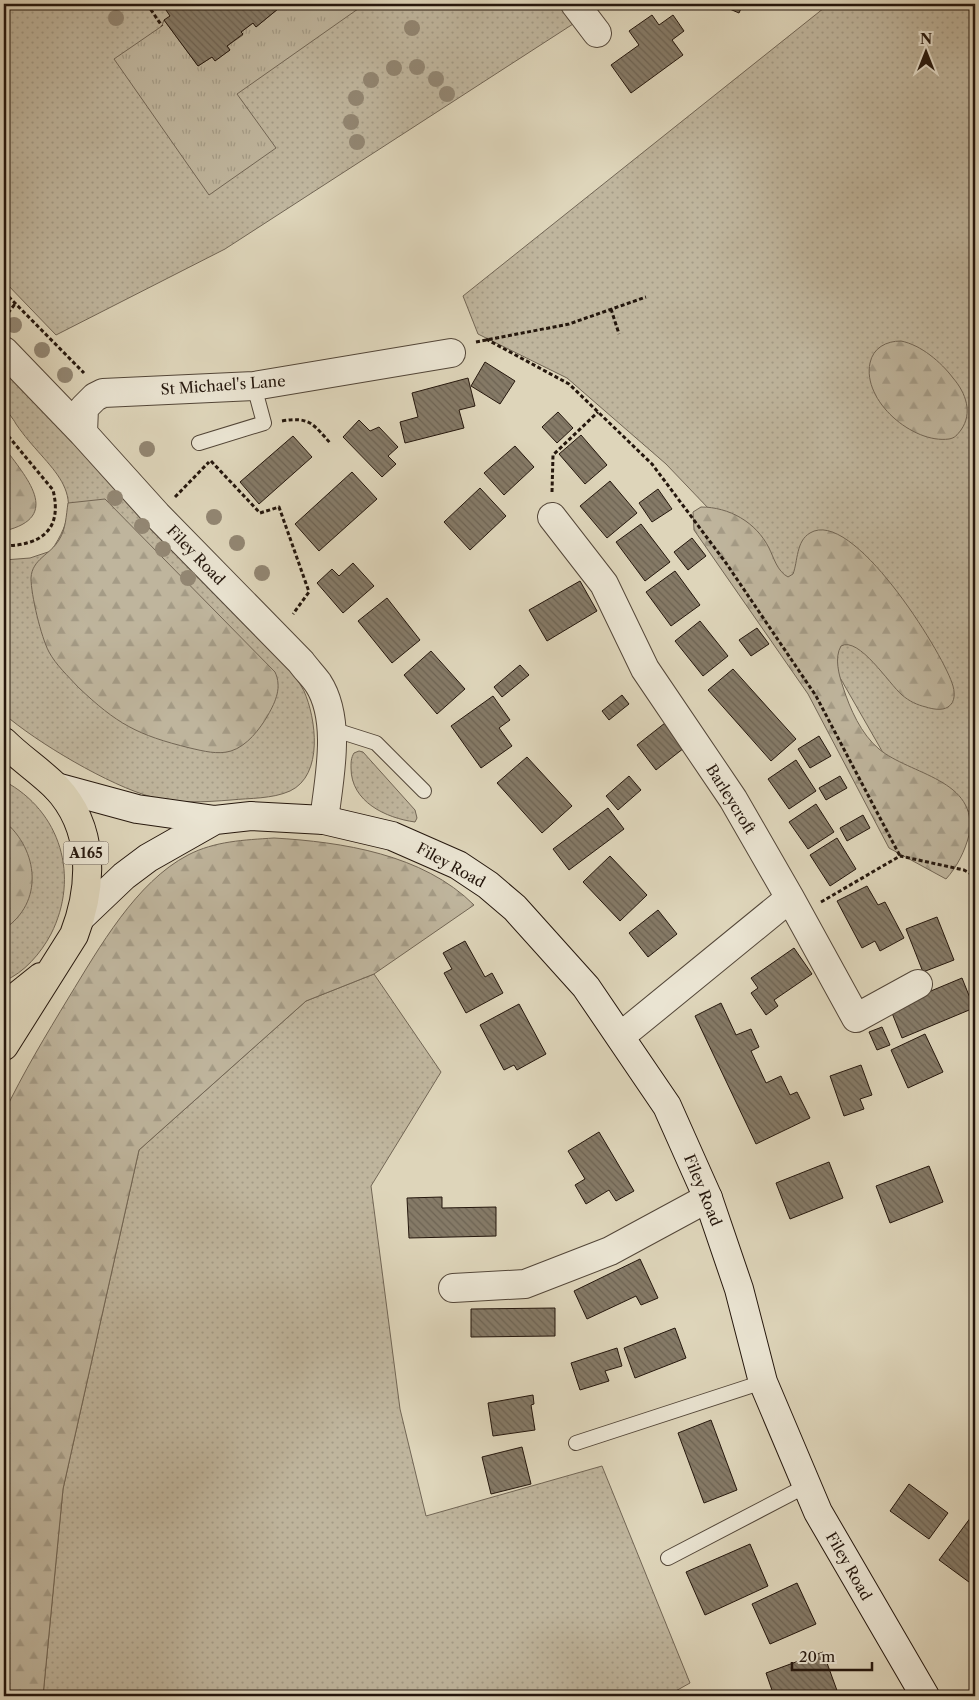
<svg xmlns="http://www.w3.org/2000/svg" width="979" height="1700" font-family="'Libre Caslon Text',serif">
  <defs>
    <pattern id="grass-dots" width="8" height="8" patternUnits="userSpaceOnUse" patternTransform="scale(1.25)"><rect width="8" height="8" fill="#bfb59d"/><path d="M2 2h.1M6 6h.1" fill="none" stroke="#a49b86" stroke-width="1.8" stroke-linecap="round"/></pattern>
    <pattern id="forest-firs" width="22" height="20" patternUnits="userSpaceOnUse" patternTransform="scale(1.25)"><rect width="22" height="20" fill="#bfb59d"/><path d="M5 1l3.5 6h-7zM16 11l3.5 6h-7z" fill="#a49b86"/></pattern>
    <pattern id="park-tufts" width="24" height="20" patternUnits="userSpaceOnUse" patternTransform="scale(1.25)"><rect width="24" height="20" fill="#bfb59d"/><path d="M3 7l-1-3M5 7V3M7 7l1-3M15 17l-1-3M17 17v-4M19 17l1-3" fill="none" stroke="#a49b86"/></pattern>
    <pattern id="building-back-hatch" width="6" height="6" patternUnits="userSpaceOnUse" patternTransform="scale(1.25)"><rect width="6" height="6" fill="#857a67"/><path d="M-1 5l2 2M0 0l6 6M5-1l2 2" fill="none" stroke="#6d6353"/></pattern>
  </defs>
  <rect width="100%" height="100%" fill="#ded5ba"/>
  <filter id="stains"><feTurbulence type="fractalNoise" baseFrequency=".004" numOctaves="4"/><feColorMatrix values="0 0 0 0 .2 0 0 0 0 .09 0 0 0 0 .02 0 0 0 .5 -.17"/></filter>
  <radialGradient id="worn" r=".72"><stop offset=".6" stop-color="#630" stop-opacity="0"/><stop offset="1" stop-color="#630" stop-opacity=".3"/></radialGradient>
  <path fill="url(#grass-dots)" stroke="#726655" d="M4,4h554l15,20 -348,225 -169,86 -52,-54z
    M829,4h146v811l-85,-50 -95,-166 -129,-135 -99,-86 -89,-44 -15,-38z
    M4,359l55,65 3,7 223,232c6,9 14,18 19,28 12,27 20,84 -14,100 -18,8 -40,7 -59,9 -26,2 -55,4 -79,-3 -42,-11 -116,-55 -148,-83v-154l26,-2 21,-7c43,-63 -3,-80 -35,-127 -3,-6 -10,-13 -12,-19 -3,-11 0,-34 0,-46z
    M359,751l4,1 52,58 2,8 -2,4c-29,-4 -64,-20 -64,-54 0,-6 0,-10 3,-15z
    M4,781c57,30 76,96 47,153 -10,19 -27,39 -47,47z
    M374,974l67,98 -70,114 29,223 26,107 176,-50 88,217 -18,10 2,3h-631l20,-207 76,-339 167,-149z"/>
  <path fill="url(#forest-firs)" stroke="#726655" d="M901,341c20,4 40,21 52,37 13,15 20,35 8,52 -4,5 -6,8 -12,9 -36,5 -87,-38 -79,-76 3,-15 16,-22 31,-22z
    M4,447c21,29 60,70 0,84z
    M105,499l170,173c7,15 1,29 -7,43 -8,14 -21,31 -37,36 -13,4 -28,0 -41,-3 -53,-13 -73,-24 -112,-61 -10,-11 -22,-22 -29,-35 -8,-15 -18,-57 -18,-74 1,-19 19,-23 28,-38 7,-11 7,-24 9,-37z
    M701,507c28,0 55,15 68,41 5,10 8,23 19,29l5,-3c5,-13 3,-33 17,-41 42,-26 131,117 142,150 3,8 4,19 -4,24 -6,4 -16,2 -22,0 -9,-2 -17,-6 -24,-12 -13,-11 -43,-59 -61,-49 -7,12 -2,29 2,41 7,22 18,47 36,62 31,26 100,30 90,86 -4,16 -12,32 -23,44l-57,-31 -81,-154 -114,-164 -1,-18z
    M4,821c35,29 40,82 0,108z
    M274,838c68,4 149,16 200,67l-100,69 -68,27 -167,149 -76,339 -20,207h-39v-583c19,-40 42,-78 65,-116 30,-49 67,-115 119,-142 27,-14 56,-15 86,-17z"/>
  <path fill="url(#park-tufts)" stroke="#726655" d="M284,4h81l-128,90 39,54 -67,47 -95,-136 48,-33 2,-6 34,46 14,-9 3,3 15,-10 -3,-4 16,-11 -2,-3 12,-9 3,4z"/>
  <path fill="url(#building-back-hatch)" stroke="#25170d" d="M162,4h122l-28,23 -3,-4 -12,9 2,2 -16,12 3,4 -15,11 -3,-4 -14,9 -34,-46 6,-4z
    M718,4h25l-4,9z
    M652,15l7,10 14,-10 11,16 -12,9 11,15 -52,38 -20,-28 28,-20 -10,-14z
    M485,362l30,19 -15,23 -29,-18z
    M468,378l7,28 -16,4 5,18 -59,15 -5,-21 18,-5 -6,-24z
    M558,412l15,16 -16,15 -15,-16z
    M359,420l11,11 9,-4 19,20 -10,9 8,8 -14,13 -39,-40z
    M581,435l26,30 -22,19 -26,-30z
    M293,436l19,21 -53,47 -19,-22z
    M515,446l19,21 -30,28 -20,-22z
    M352,472l25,27 -58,52 -24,-27z
    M610,481l27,32 -30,25 -27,-32z
    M480,488l26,28 -36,34 -26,-28z
    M658,489l14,20 -20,13 -13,-19z
    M641,524l29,38 -25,19 -29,-39z
    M692,538l14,18 -18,14 -14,-18z
    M353,563l21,23 -31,27 -26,-30 15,-14 7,7z
    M675,571l25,34 -29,21 -25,-34z
    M580,581l17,30 -50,30 -18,-31z
    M387,598l33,42 -28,23 -34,-42z
    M700,621l28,35 -25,20 -28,-35z
    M757,628l12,16 -18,12 -12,-16z
    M431,651l34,38 -28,25 -33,-39z
    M520,665l9,10 -27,22 -8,-10z
    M733,669l63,70 -25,22 -63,-71z
    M622,695l7,9 -20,16 -7,-9z
    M493,696l17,24 -11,8 13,18 -31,22 -30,-42z
    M665,723l19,25 -28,22 -19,-25z
    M819,736l12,20 -21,12 -12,-19z
    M527,757l45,49 -30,27 -45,-50z
    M796,760l20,31 -27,18 -21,-30z
    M629,776l12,14 -23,20 -12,-14z
    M840,776l7,12 -21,12 -7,-12z
    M816,804l18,28 -26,17 -19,-27z
    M608,808l16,21 -55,41 -16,-21z
    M863,815l7,13 -23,13 -7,-13z
    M837,838l19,31 -26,17 -20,-31z
    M610,856l37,39 -27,26 -37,-39z
    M867,886l11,19 7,-3 19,36 -24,13 -5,-10 -13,7 -25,-47z
    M658,910l19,24 -29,23 -19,-24z
    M937,917l17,43 -31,12 -17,-43z
    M465,941l20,36 7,-4 11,20 -37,20 -22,-40 8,-4 -9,-16z
    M794,948l18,26 -38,26 4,6 -12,9 -15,-22 7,-5 -7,-10z
    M962,978l12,30 -72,30 -12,-30z
    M721,1003l15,32 15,-6 8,18 -8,4 15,32 15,-7 9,19 7,-3 13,26 -54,26 -61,-128z
    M519,1004l27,50 -29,16 -3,-5 -10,5 -24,-45z
    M882,1027l8,18 -13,5 -8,-18z
    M925,1034l18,38 -35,16 -17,-38z
    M861,1065l11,30 -12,4 4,10 -20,7 -14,-40z
    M599,1132l35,59 -18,10 -7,-11 -23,14 -11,-19 10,-6 -17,-28z
    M829,1162l14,36 -53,21 -14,-36z
    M929,1166l14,36 -53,21 -14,-37z
    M442,1197v11l54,-1v29l-87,2 -2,-40z
    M640,1259l18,39 -17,7 -5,-9 -49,23 -13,-28z
    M555,1308v28l-84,1v-28z
    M675,1328l11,30 -51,20 -11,-30z
    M617,1348l5,18 -17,5 4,10 -29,9 -9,-27z
    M533,1395l1,9 -3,1 4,25 -42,6 -5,-33z
    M711,1420l26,70 -33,13 -26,-70z
    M522,1447l9,37 -40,10 -9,-37z
    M909,1484l39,29 -19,26 -39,-28z
    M974,1513l1,69 -2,3 -34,-25z
    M750,1544l18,42 -63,29 -19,-43z
    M797,1583l19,41 -46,20 -18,-40z
    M823,1652l16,44h-30l-1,-2 -34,2 -8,-23z"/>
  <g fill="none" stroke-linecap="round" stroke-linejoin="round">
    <g stroke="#534638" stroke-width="16">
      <path id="lane" d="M199,443l65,-20 -10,-37
        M332,729l44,14 48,48
        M576,1443l187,-61
        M668,1558l138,-72"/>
    </g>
    <g stroke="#534638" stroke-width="30">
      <path id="street" d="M575,4l22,29
        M4,351l79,82 74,82 144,147c5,7 12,14 17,21 24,37 11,96 6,137
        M83,433l1,-25 11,-11 8,-4 151,-7 197,-33
        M552,517l52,67 41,85 88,130 57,99 -169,138
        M790,898l66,120 62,-34
        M453,1288l72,-4 85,-33 98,-53"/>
    </g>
    <g stroke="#25170d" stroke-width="30">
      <path id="secondary" d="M56,787l81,22 78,11 36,-4 73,4 68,16 66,29 30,20 27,23 71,79 81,119 41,92 31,91 24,93 55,130 107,184
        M82,916l42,-40 24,-18 67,-38"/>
    </g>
    <g stroke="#25170d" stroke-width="30">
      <path id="highway" d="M4,742c16,16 36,29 52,45 39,41 37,99 18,148l-70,111
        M4,1002l12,-5 25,-20"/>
    </g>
    <path stroke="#25170d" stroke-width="3" stroke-dasharray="4 2.5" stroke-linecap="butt" d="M147,4l15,22
      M4,292l80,81
      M611,309l8,25
      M4,318l11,-14
      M486,339l83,45 83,80 74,99 90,133 84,160
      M476,342l93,-18 77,-27
      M282,421c28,-5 32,4 49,23
      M4,431l49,59c10,41 -13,55 -49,56
      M211,461l49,52 19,-6 30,85 -16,22
      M552,492l1,-37 45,-43
      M175,497l34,-35
      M821,902l79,-46 64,14 11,6"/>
    <use href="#lane" stroke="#eae4d2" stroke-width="14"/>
    <use href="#street" stroke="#eae4d2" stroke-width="28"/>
    <use href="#secondary" stroke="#eae4d2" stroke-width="28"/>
    <use href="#highway" stroke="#ded5ba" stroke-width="28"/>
  </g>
  <g fill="#928672">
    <circle cx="116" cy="18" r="8"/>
    <circle cx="412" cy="28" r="8"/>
    <circle cx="417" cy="67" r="8"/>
    <circle cx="394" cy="68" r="8"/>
    <circle cx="436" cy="79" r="8"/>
    <circle cx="371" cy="80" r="8"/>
    <circle cx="447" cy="94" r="8"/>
    <circle cx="356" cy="98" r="8"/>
    <circle cx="351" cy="122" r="8"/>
    <circle cx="357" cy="142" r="8"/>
    <circle cx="14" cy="325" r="8"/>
    <circle cx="42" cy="350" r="8"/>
    <circle cx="65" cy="375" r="8"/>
    <circle cx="147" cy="449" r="8"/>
    <circle cx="115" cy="498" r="8"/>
    <circle cx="214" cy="517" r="8"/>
    <circle cx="142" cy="526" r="8"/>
    <circle cx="237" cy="543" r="8"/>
    <circle cx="163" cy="549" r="8"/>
    <circle cx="262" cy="573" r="8"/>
    <circle cx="188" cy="578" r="8"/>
  </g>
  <g text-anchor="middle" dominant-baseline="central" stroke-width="4" stroke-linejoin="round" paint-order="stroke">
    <rect fill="#eae4d2" stroke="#605448" stroke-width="1" x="63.5" y="841.5" width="45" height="23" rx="4"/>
    <g font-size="14" font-weight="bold" fill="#25170d">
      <text x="86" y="853">A165</text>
    </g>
    <g font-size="15" fill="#25170d" stroke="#eae4d2">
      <text transform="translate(223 385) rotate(-4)">St Michael's Lane</text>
      <text transform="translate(196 555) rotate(46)">Filey Road</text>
      <text transform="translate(731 799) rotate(58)">Barleycroft</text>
      <text transform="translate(451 865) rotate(29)">Filey Road</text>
      <text transform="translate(703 1190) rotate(68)">Filey Road</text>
      <text transform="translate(849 1566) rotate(60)">Filey Road</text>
    </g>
  </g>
  <rect width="979" height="1700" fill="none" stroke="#ded5ba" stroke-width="20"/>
  <rect x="5" y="5" width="969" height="1690" fill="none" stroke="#25170d" stroke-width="2.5"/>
  <rect x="10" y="10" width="959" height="1680" fill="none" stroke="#25170d"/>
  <g transform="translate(926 52)" stroke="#eae4d2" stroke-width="4" paint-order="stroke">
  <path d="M0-4L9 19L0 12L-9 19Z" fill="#25170d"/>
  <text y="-8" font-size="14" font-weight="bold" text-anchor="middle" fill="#25170d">N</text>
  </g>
  <path d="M792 1662v8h80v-8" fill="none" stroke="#25170d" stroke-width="2.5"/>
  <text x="799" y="1662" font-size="15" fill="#25170d" stroke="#eae4d2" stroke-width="4" paint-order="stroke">20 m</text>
  <rect width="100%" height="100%" filter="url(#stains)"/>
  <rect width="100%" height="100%" fill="url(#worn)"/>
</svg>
